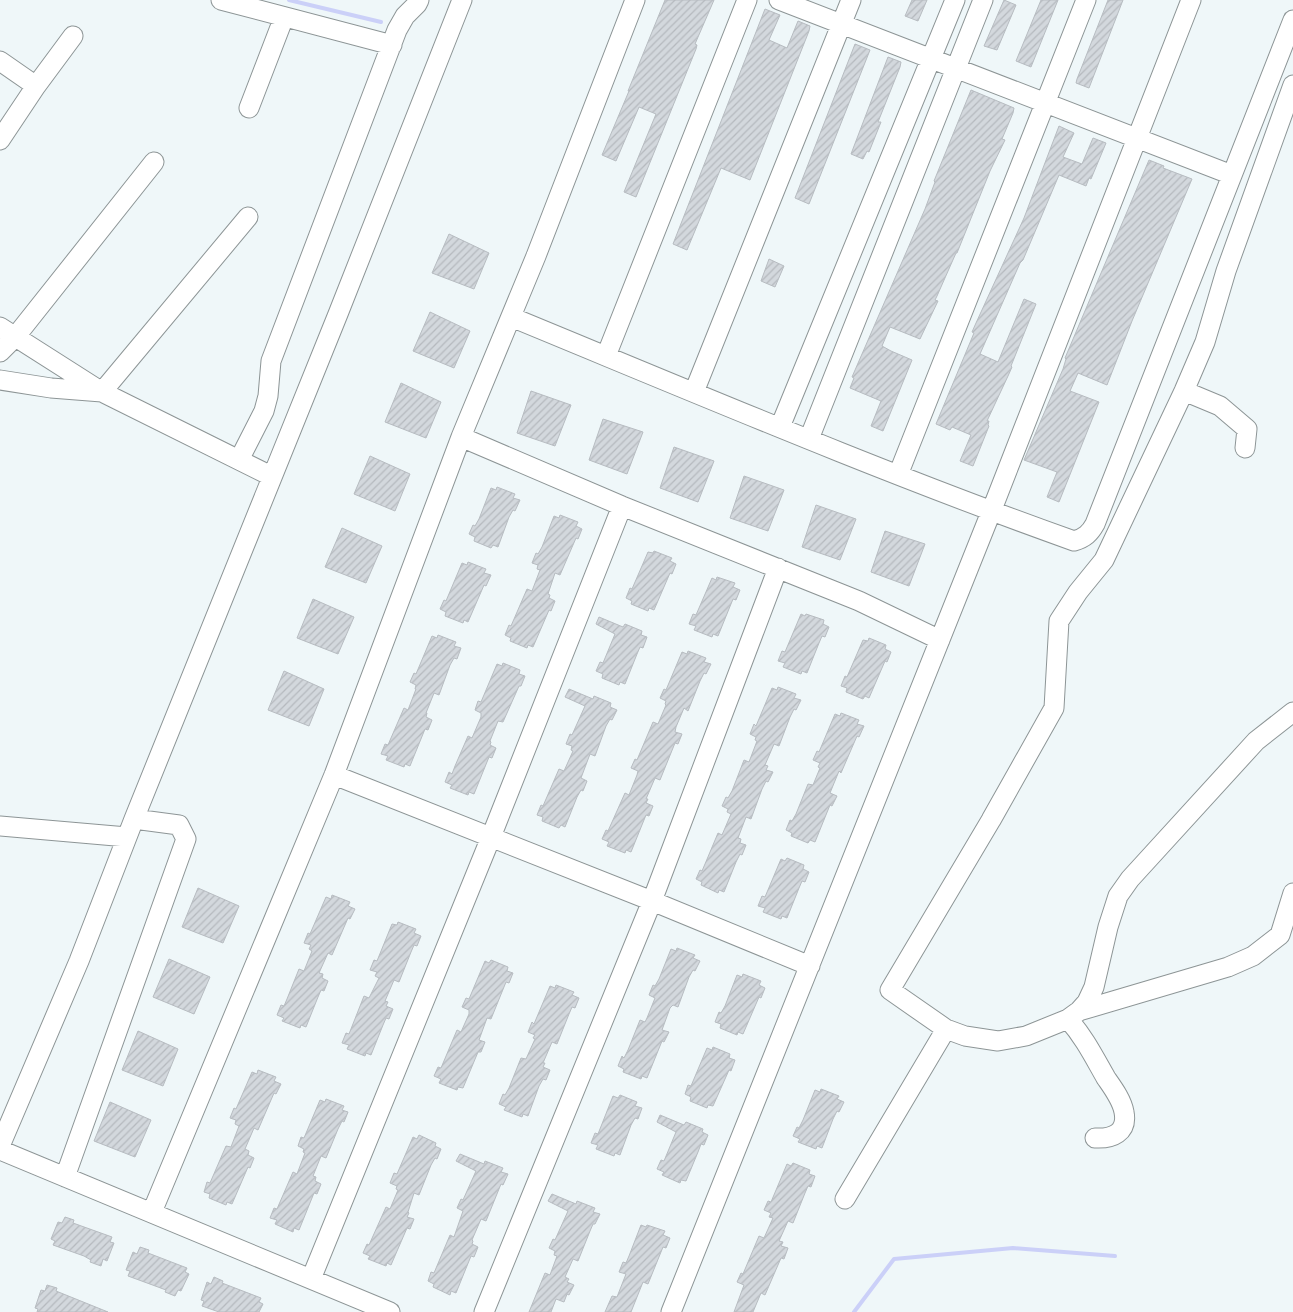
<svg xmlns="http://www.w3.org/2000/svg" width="1293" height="1312" font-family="'Open Sans',sans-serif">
  <defs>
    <pattern id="building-hatch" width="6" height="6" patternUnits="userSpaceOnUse" patternTransform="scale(1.25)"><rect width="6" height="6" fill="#d3d8dd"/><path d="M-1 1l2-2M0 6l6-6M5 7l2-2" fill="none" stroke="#b5b9be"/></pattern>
  </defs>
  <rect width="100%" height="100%" fill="#eff7f9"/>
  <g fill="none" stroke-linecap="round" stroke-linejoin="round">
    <path stroke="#cbd0f8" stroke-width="4" d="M289,0l92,22
      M854,1312l40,-53 119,-11 102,8"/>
  </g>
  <path fill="url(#building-hatch)" stroke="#b7bcc1" d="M665,0h49l-19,44 2,1 -1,4 -60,148 -12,-5 32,-78 -17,-7 -23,54 -14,-6 27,-64h-1z
    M912,0h15l-9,21 -13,-5z
    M1004,0l12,5 -19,45 -13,-4z
    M1041,0h17l-27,67 -15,-6z
    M1108,0h15l-34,88 -13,-5 1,-4z
    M765,9l15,6 -11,25 18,8 11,-27 12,5 -1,5 -59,149 -29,-12 -34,82 -14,-6z
    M855,44l15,6 -61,154 -14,-6z
    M888,57l13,5 -1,5 -22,55h3l-12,30 -2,-1 -4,8 -12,-5z
    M971,90l43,18 -1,5 -11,26 3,1 -15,31 -33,82h-1l-19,43 -2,4 3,1 -18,38 -30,-12 -8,19 9,5 21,9 -29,71 -12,-5 10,-25 -31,-13 4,-10 -2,-1 73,-168 10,-27 -1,-1z
    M1059,126l15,7 -11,24 19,7 11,-26 13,5 -15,36 -2,-1 -3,8 -27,-11 -36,85 -3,3 -40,91 18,8 26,-63 12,5 -25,62 1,1 -4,9 -21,45h2l-1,4 1,1 -16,40 -13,-5 11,-26 -19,-8 -2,3 -14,-6 38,-91 -2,-1 4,-9 48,-105z
    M1149,160l15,6 -1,2 29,11 -60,142 -25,64 -29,-12 -8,18 29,11 -40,100 -12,-5 10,-25 -33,-12 39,-91 3,-10 -1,-1z
    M449,234l40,19 -15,36 -42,-16z
    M769,259l15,7 -9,21 -14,-6z
    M430,312l40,19 -16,37 -41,-17z
    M401,383l40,19 -15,36 -41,-16z
    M531,391l40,14 -16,41 -38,-13z
    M603,419l40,13 -16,42 -38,-14z
    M674,447l40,14 -16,41 -38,-14z
    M370,456l40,18 -15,37 -41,-17z
    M744,476l40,14 -16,41 -38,-13z
    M497,487l18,7 -2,4 7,2 -5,11 -2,-1 -4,7 -11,30 -5,-2 -2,3 -17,-7 1,-4 -6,-3 4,-9 2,1 4,-7 12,-31 5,2z
    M816,505l40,14 -16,41 -38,-13z
    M560,515l18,7 -2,4 6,3 -4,10 -2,-1 -16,37 -5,-2 -7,21 2,1 -1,3 6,3 -4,10 -2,-1 -16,37 -5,-2 -1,3 -17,-7 1,-3 -6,-3 4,-10 2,1 16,-37 5,2 8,-21 -3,-1 1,-4 -6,-2 4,-10 2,1 4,-7 12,-31 5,2z
    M342,528l40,18 -16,37 -41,-16z
    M885,531l40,13 -16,42 -38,-14z
    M654,551l18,7 -2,3 6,3 -4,10 -2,-1 -16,37 -5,-2 -1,3 -17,-7 1,-3 -6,-3 4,-10 2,1 16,-37 5,1z
    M468,562l18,7 -2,4 7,2 -5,11 -2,-1 -3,7 -13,30 -4,-2 -1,3 -18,-7 1,-4 -6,-3 4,-9 2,1 16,-38 5,2z
    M717,577l18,6 -2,4 7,3 -4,10 -3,-1 -15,37 -5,-2 -1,3 -18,-7 2,-4 -7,-2 4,-10 3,1 16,-37 4,2z
    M313,599l41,18 -16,37 -41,-16z
    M801,614l4,2 1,-2 18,6 -1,4 6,3 -4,10 -3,-1 -3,7 -12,30 -5,-2 -1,3 -18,-7 2,-4 -7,-2 4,-10 3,1z
    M599,617l24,10 2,-3 17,7 -1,4 6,2 -4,11 -3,-1 -3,7 -12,30 -5,-2 -1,3 -17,-7 1,-4 -7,-3 4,-9 3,1 12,-29 -19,-10z
    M438,635l18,7 -2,4 7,2 -4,11 -3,-1 -4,7 -11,30 -5,-2 -8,20h1l-1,4 6,3 -4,10 -3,-1 -15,37 -5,-2 -1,3 -18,-7 2,-4 -7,-2 4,-10 3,1 3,-7 13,-30 4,2 8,-21h-1l1,-4 -6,-3 4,-9 2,1 16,-38 5,2z
    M869,638l17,7 -1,4 6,3 -4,10 -2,-1 -16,37 -4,-2 -2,3 -17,-7 1,-4 -6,-2 4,-10 2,1 16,-37 5,1z
    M688,651l18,7 -2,4 7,2 -5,10 -2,-1 -4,8 -12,30 -4,-3 -8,19 -1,5 7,2 -4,10 -3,-1 -15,37 -5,-2 -9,21h2l-2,4 7,3 -4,10 -3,-1 -15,37 -5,-2 -1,3 -18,-7 2,-4 -7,-3 4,-9 2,1 17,-38 4,2 8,-20 1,-4 -7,-3 4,-9 2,1 16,-38 5,2 8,-19 -1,-1 1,-3 -6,-3 4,-9 2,1 16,-38 5,2z
    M503,663l17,7 -1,4 6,2 -4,10h-2l-16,36 -5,-1 -8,20 1,1 -1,3 6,3 -4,10 -3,-1 -15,37 -5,-2 -1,3 -18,-7 2,-3 -7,-3 4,-10 3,2 3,-8 13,-30 4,2 9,-21v-4l-6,-3 3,-9 3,1 16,-38 5,2z
    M284,671l40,18 -15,37 -41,-16z
    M778,687l18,7 -2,4 7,2 -5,10 -2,-1 -4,8 -11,29 -5,-2 -9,21 3,1 -2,4 7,2 -5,10 -2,-1 -4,8 -11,30 -5,-2 -8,21 3,1 -1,4 6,2 -4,10 -2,-1 -4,8 -12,30 -5,-2 -1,3 -17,-8 1,-3 -6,-3 4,-9 2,1 3,-7 13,-31 4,2 9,-21 -4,-2 1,-3 -6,-3 4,-9 2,1 4,-7 12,-31 5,2 8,-21 -2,-1 1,-3 -6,-3 4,-10 2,2 16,-38 5,2z
    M569,689l24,10 1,-3 17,7 -1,4 7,3 -5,10 -2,-1 -4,7 -11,30 -5,-2 -9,24 6,3 -4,10 -2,-1 -4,7 -12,30 -4,-2 -2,3 -17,-7 1,-4 -6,-2 4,-10 2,1 16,-37 5,2 9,-20 -2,-1 1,-4 -6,-2 4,-10 2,1 13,-29 -20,-9z
    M841,713l18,7 -2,4 7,2 -5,11 -2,-1 -16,37 -2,-2 -9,22 7,3 -5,10 -2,-1 -15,37 -5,-2 -2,3 -17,-7 1,-3 -6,-3 4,-10 2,1 4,-7 12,-30 5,1 7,-17 -2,-1 2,-4 -7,-3 4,-9 2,1 16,-38 5,2z
    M787,858l17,7 -1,4 6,3 -4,10 -3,-1 -3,7 -12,30 -5,-2 -1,3 -18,-7 2,-4 -7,-2 4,-10 3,1 16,-38 4,2z
    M198,888l41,18 -16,37 -41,-16z
    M332,895l18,7 -2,4 7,3 -5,10 -2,-1 -16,37 -4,-2 -9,20 4,1 -1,4 6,3 -4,10 -3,-1 -3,7 -12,30 -5,-2 -1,3 -18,-7 2,-3 -7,-3 4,-10 3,1 3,-7 12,-30 5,2 8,-20 -3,-2 2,-4 -7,-2 4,-10 2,1 16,-37 5,2z
    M398,922l18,7 -2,4 7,3 -4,10 -3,-1 -3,7 -12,30 -5,-2 -9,21 3,1 -2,4 7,3 -4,10 -3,-1 -3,7 -12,30 -5,-2 -1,3 -18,-7 2,-4 -7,-2 4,-10 3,1 15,-38 5,2 10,-20 -4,-2 2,-4 -7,-2 4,-10 3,1 15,-37 5,1z
    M677,948l18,7 -2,3 7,3 -5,10 -2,-1 -4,7 -11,30 -5,-2 -3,3 -8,22 7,2 -5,10 -2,-1 -15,37 -5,-2 -1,3 -18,-7 1,-3 -6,-3 4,-10 2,2 4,-8 12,-30 5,2 2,-4 8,-20 -6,-3 4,-10 2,1 4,-7 12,-30 5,2z
    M169,959l41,18 -16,37 -41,-17z
    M491,960l17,7 -1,4 6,2 -4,10 -3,-1 -15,37 -4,-1 -8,22 6,2 -4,10h-3l-15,36 -5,-1 -1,3 -18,-7 2,-4 -7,-3 4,-9 3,1 16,-38 4,2 8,-18v-4l-7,-3 4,-9 3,1 16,-38 4,2z
    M743,974l18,7 -2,4 6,3 -4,10 -2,-1 -16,37 -5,-2 -1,3 -17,-7 1,-4 -6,-2 4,-10 2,1 4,-7 12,-31 5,2z
    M556,985l18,7 -2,3 7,3 -4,10 -3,-1 -3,7 -12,30 -5,-2 -9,21h2l-2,4 7,3 -4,10 -3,-1 -4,7 -11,30 -5,-2 -1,3 -18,-7 2,-3 -7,-3 4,-10 2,1 4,-7 12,-30 5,1 9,-20 -2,-1 2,-3 -7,-3 4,-10 2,2 16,-38 5,2z
    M138,1031l40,18 -15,37 -41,-16z
    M713,1047l17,7 -1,4 6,2 -4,11 -2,-1 -16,36 -5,-1 -1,3 -17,-7 1,-4 -6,-3 3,-9 3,1 16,-38 5,2z
    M258,1070l18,7 -2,4 7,3 -5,10 -2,-1 -16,37 -4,-2 -9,21 4,2 -1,4 6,3 -4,10 -2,-1 -16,37 -5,-2 -1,3 -17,-7 1,-4 -6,-2 3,-10 3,1 16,-37 5,1 8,-21 -4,-2 1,-4 -6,-2 4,-10 2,1 16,-37 5,2z
    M821,1089l18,7 -2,3 7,3 -5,10 -2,-1 -4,8 -11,29 -5,-2 -1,3 -18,-7 2,-3 -7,-3 4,-9 2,1 4,-8 12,-30 5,2z
    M620,1095l17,7 -2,4 7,2 -4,11 -3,-1 -4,7 -11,30 -5,-2 -1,3 -18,-7 2,-4 -7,-2 4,-10 3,1 15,-38 5,2z
    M326,1099l18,7 -2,4 6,2 -4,10 -2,-1 -4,8 -12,29 -5,-2 -8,20 3,1 -1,4 6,3 -4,10 -3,-1 -15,37 -5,-2 -1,4 -18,-8 2,-4 -7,-2 4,-10 3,1 3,-7 13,-30 4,2 8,-21 -2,-1 1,-3 -6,-3 3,-9 3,1 16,-38 5,2z
    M110,1102l41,18 -16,37 -41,-16z
    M660,1115l24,10 2,-3 17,7 -1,3 6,3 -4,10 -3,-1 -3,8 -12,29 -5,-1 -1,3 -18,-8 2,-3 -7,-3 4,-9 3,1 12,-29 -19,-10z
    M419,1135l17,8 -1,3 6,3 -4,10 -2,-1 -4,7 -12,30 -5,-2 -6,19 1,1 -2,4 7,2 -4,10 -3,-1 -16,37 -4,-2 -1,3 -18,-7 2,-3 -7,-3 4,-9 2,1 17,-38 4,2 8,-19 -2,-1 1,-3 -7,-3 4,-10 3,1 3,-7 13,-30 4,2z
    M460,1154l24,10 1,-3 18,7 -2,4 7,2 -5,11 -2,-1 -15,37 -5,-2 -9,21 1,1 -1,3 6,3 -4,10 -3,-1 -15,37 -5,-2 -1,4 -17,-8 1,-3 -6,-3 3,-9 3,1 16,-38 4,2 9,-26 -6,-3 4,-9 2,1 13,-29 -20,-10z
    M793,1163l17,7 -1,4 6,2 -4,11 -3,-1 -3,7 -12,30 -5,-2 -9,20 4,1 -2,4 7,2 -4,11 -3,-1 -16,37 -4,-2 -8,19h-19l10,-27 -7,-3 4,-9 2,1 16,-38 5,2 9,-20 -4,-1 2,-4 -7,-3 4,-9 3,1 16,-38 4,2z
    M552,1194l24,10 1,-3 18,7 -2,4 7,2 -5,10h-2l-3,7 -12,30 -5,-2 -8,18 4,2 -2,3 7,3 -5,10 -2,-1 -3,8 -8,-3 -5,13h-22l16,-39 5,2 7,-19 -3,-1 1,-4 -6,-3 4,-9 2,1 13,-29 -20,-10z
    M65,1217l9,3 -1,3 39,14 -2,5 4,1 -7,18 -4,-2 -2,7 -11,-4 1,-2 -7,-4 -31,-11 2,-4 -4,-2 7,-17 4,1z
    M641,1225l5,2 1,-2 18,6 -2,4 7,3 -4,10 -3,-1 -15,37 -5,-2 -12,30h-26l7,-16 5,1 9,-23 -7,-2 4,-10 3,1 3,-7z
    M140,1247l9,3 -1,3 39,15 -2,4 4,2 -8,17 -3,-1 -3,6 -10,-4 1,-2 -8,-3 -30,-11 2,-5 -4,-1 7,-18 4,2z
    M214,1277l9,4 -1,2 39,15 -2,4 4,2 -4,8h-40l-17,-6 2,-5 -3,-1 6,-18 4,2z
    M47,1285l10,3 -1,3 52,21h-71l1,-3 -3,-1 6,-18 4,1z"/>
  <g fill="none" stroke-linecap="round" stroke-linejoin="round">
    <g stroke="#8d9596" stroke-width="21">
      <path id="minor" d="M221,0l171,45
        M779,0l453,175
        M0,61l36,25
        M1293,85l-67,186 -21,71 -21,49 -80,169 -26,32 -19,29 -5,87 -63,112 -101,170 56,39 19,7 33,5 28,-5 42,-17 11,-8 8,-9 7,-15 14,-60 10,-31 12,-17 126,-138 37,-29
        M249,108l35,-91
        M0,140l36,-54 37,-50
        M511,317c187,77 372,156 563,224 11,-3 16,-8 21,-17l198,-504
        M0,327l102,65 169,84
        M0,352l16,-16 138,-174
        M606,356l141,-356
        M0,380l51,8 51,4 146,-175
        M1184,391l36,15 27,23 -2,19
        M694,392l157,-392
        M780,427l175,-427
        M461,437l161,69 237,95 81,39
        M809,439l174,-439
        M239,460l25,-49 4,-15 3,-35 126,-331 8,-14 12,-12 2,-4
        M898,475l188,-475
        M334,775l318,126 158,65
        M0,826l127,11
        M1079,1011l149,-44 25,-11 27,-21 13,-42
        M1068,1019c16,18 26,38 38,59 7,10 16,22 18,34 4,21 -12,27 -29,26
        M0,1146l79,-185 55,-142 204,-505 124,-314
        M0,1150l390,162
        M65,1177l121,-338 -7,-14 -45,-6
        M845,1199l101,-170
        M152,1212l182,-437 127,-338 75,-181 99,-256
        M311,1279l180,-442 131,-331
        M484,1312l168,-411 126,-333
        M671,1312l320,-800 200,-512"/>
    </g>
    <use href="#minor" stroke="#fff" stroke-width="19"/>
  </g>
</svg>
